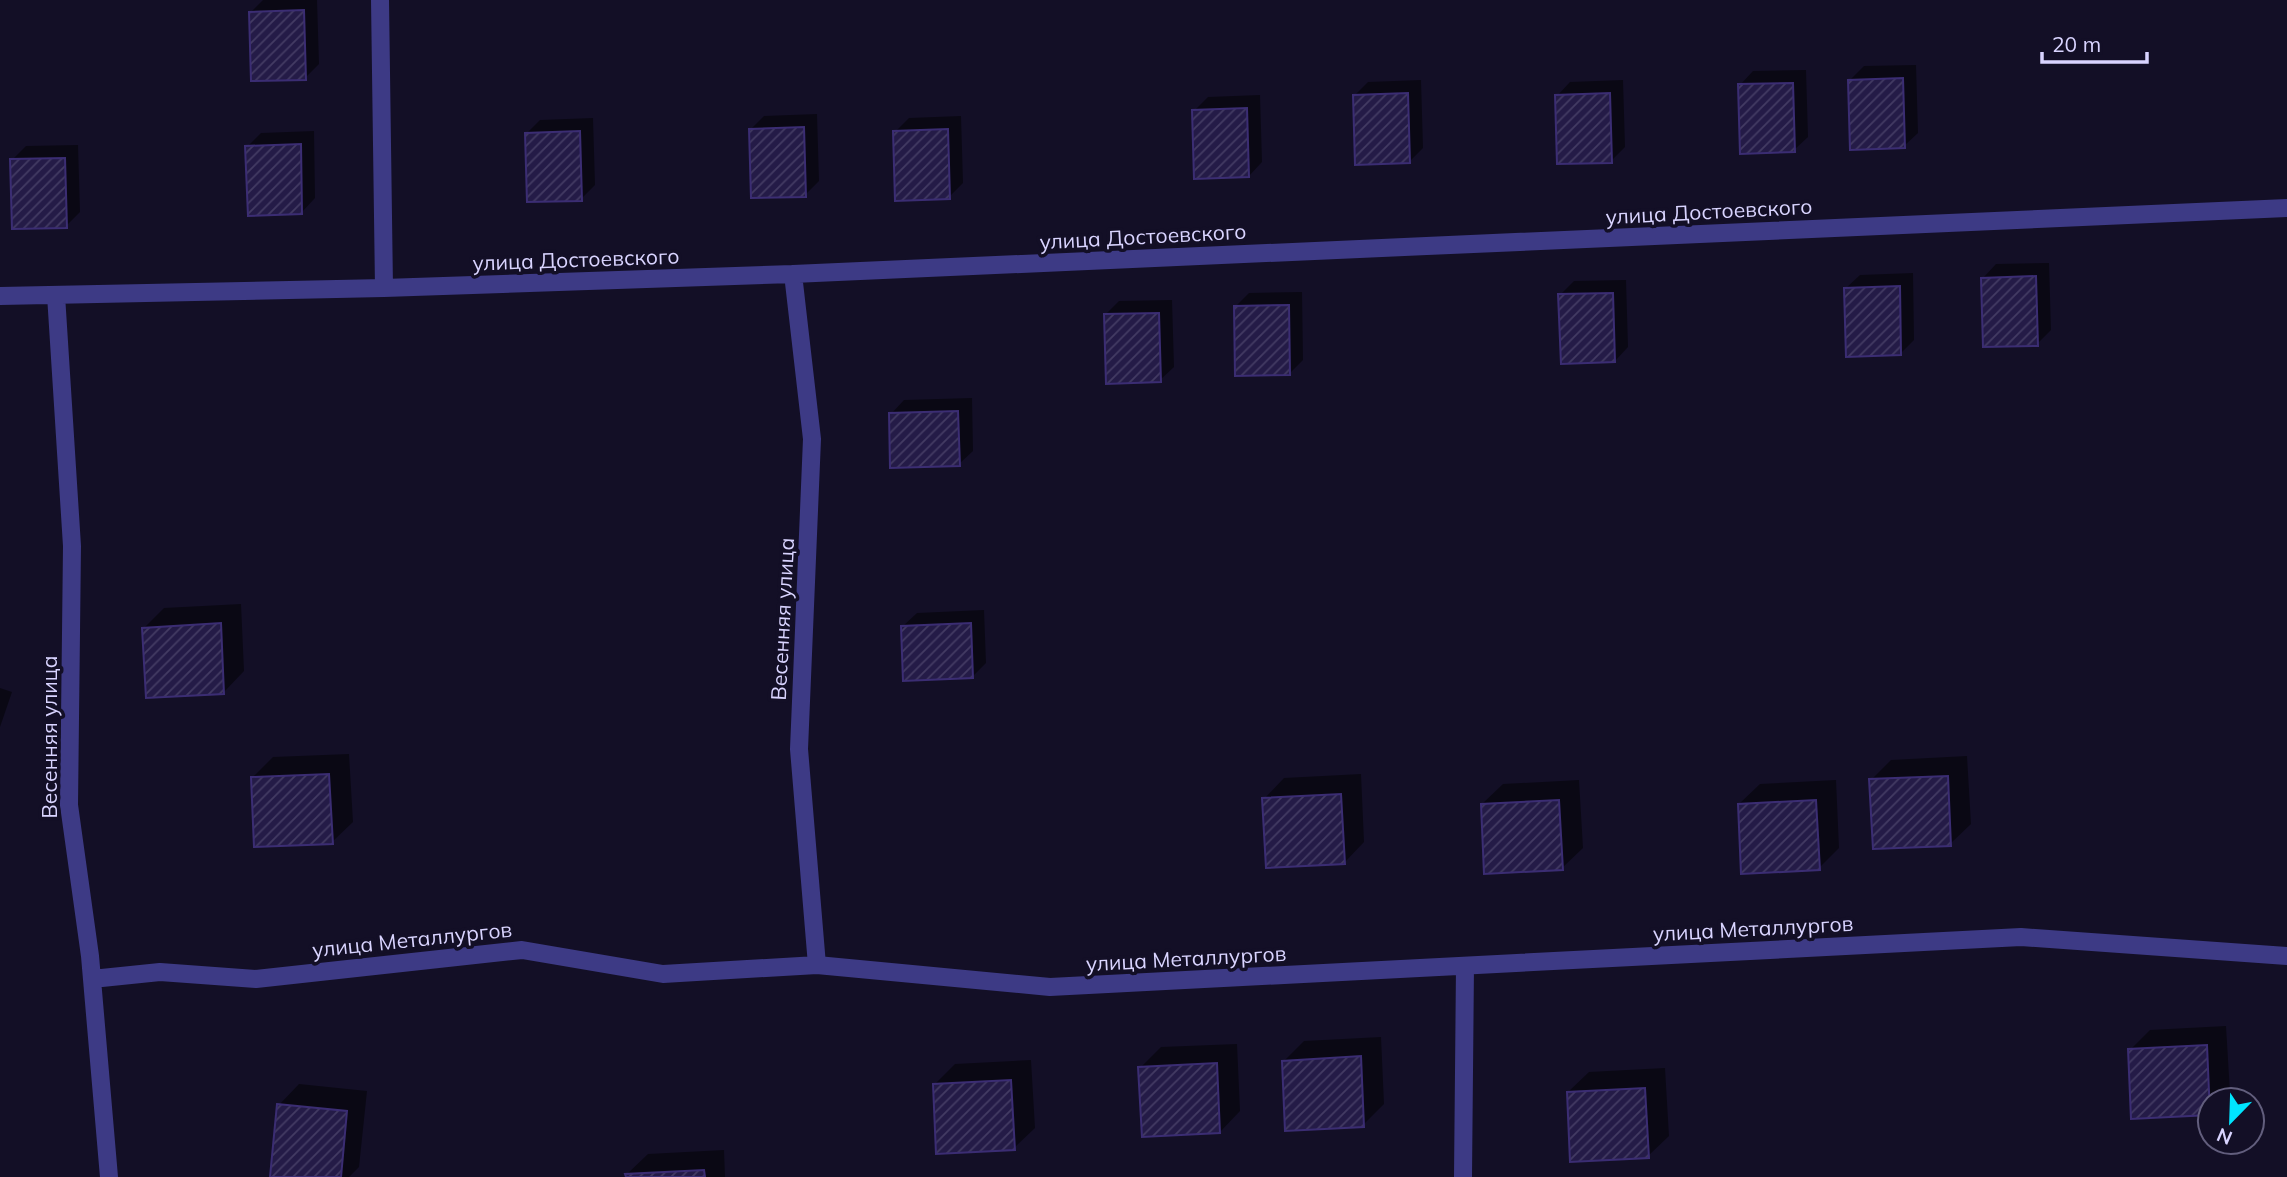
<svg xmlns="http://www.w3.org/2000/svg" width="2287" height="1177" font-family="Mulish,sans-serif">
  <defs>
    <pattern id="building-hatch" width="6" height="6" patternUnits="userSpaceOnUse" patternTransform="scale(1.75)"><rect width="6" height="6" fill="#241b47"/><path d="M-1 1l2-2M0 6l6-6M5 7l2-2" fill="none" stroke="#433b63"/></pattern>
  </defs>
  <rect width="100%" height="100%" fill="#130f26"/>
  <path fill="#0007" d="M263,0h54l2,64 -14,14 -54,-66z
    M1916,65l2,68 -14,13 -54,-66 14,-14z
    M1806,70l2,67 -14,13 -54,-65 13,-14z
    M1421,80l2,68 -14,14 -55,-66 14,-14z
    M1623,80l2,67 -14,14 -54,-65 13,-14z
    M1260,95l2,67 -13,14 -55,-65 14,-14z
    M817,114l2,67 -14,14 -54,-66 13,-13z
    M961,116l2,67 -14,14 -54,-65 14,-14z
    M593,118l2,67 -14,14 -54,-66 13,-13z
    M314,131l1,67 -13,14 -55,-65 14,-14z
    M78,145l2,67 -14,14 -54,-66 14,-14z
    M2049,263l2,67 -14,14 -54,-66 13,-14z
    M1913,273l1,67 -14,14 -54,-66 14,-13z
    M1626,280l2,67 -13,14 -55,-66 14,-14z
    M1302,292l1,68 -13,13 -55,-66 14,-14z
    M1172,300l2,67 -14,13 -55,-65 14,-14z
    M972,398l1,53 -14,13 -68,-50 13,-14z
    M241,604l3,67 -20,21 -80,-64 20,-20z
    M984,610l2,53 -14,14 -69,-51 14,-13z
    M0,688l12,4 -12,35z
    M349,754l4,68 -21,20 -80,-64 21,-21z
    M1967,756l4,68 -21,20 -79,-64 20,-20z
    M1361,774l3,68 -20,21 -80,-64 20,-21z
    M1579,780l4,68 -21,20 -80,-64 21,-20z
    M1836,780l3,68 -20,20 -80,-64 21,-20z
    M2226,1026l4,67 -7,7h-13l-1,14 -79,-64 20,-20z
    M1381,1037l3,67 -21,21 -79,-64 20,-20z
    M1237,1044l3,67 -20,21 -80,-64 21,-21z
    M1031,1060l4,68 -21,20 -79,-64 20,-20z
    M1665,1068l4,68 -21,20 -80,-64 21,-20z
    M299,1084l68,7 -8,76 -10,10h-77l7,-72z
    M724,1150l1,27h-98v-3l21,-20z"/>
  <path fill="url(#building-hatch)" stroke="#3b2d73" stroke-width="2" d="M304,10l2,70 -55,1 -2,-69z
    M1903,78l2,70 -55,2 -2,-70z
    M1793,83l2,69 -55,2 -2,-70z
    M1408,93l2,70 -55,2 -2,-70z
    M1610,93l2,70 -55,1 -2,-69z
    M1247,108l2,69 -55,2 -2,-69z
    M804,127l2,70 -55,1 -2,-69z
    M948,129l2,70 -55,2 -2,-70z
    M580,131l2,70 -55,1 -2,-69z
    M301,144l1,70 -54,2 -3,-70z
    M65,158l2,70 -55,1 -2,-70z
    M2036,276l2,70 -55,1 -2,-69z
    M1900,286l1,69 -55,2 -2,-69z
    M1613,293l2,69 -54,2 -3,-70z
    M1289,305l1,70 -55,1 -1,-70z
    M1159,313l2,69 -55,2 -2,-70z
    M958,411l2,55 -70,2 -1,-55z
    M221,623l3,71 -78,4 -4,-70z
    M971,623l2,55 -70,3 -2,-55z
    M329,774l4,70 -79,3 -3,-70z
    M1948,776l3,70 -78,3 -4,-70z
    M1341,794l4,70 -79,4 -4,-70z
    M1559,800l4,70 -79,4 -3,-70z
    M1816,800l4,70 -79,4 -3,-70z
    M2207,1045l3,70 -79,4 -3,-70z
    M1361,1056l3,71 -79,4 -3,-70z
    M1217,1063l3,70 -78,4 -4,-70z
    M1011,1080l4,70 -79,4 -3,-70z
    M1645,1088l4,70 -79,4 -3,-70z
    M277,1104l70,7 -6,66h-71z
    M704,1170l1,7h-79l-1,-3z"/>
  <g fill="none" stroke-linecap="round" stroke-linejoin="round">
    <path stroke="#3d3a85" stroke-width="18" d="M380,0l4,288
      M793,274l19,165 -13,310 18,216
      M56,295l16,251 -3,259 21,151 19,221
      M0,296l384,-8 409,-14 1494,-66
      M92,979l68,-7 96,7 266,-29 141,24 154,-9 233,22 971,-50 266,19
      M1463,1177l2,-211"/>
  </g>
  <g text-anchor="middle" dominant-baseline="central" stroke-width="7" stroke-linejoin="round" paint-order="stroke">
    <g font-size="21" fill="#d9d4ff" stroke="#130f26">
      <text transform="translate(1709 211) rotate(-3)">улица Достоевского</text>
      <text transform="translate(1143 236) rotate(-3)">улица Достоевского</text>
      <text transform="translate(576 259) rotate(-2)">улица Достоевского</text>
      <text transform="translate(782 619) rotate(-87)">Весенняя улица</text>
      <text transform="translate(49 737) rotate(-90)">Весенняя улица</text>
      <text transform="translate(1753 928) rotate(-3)">улица Металлургов</text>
      <text transform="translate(412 939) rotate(-6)">улица Металлургов</text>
      <text transform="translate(1186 958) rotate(-3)">улица Металлургов</text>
    </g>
  </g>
  <g transform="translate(2231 1121) rotate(203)"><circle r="33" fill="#130f26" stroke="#625e7d" stroke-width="2"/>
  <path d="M0-5L12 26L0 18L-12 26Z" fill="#00e5ff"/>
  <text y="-10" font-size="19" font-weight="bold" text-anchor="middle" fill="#d9d4ff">N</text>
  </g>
  <path d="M2042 52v10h105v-10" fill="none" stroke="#d9d4ff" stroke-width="3.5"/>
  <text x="2052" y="52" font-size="21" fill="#d9d4ff" stroke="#130f26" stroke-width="5" paint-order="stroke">20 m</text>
</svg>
